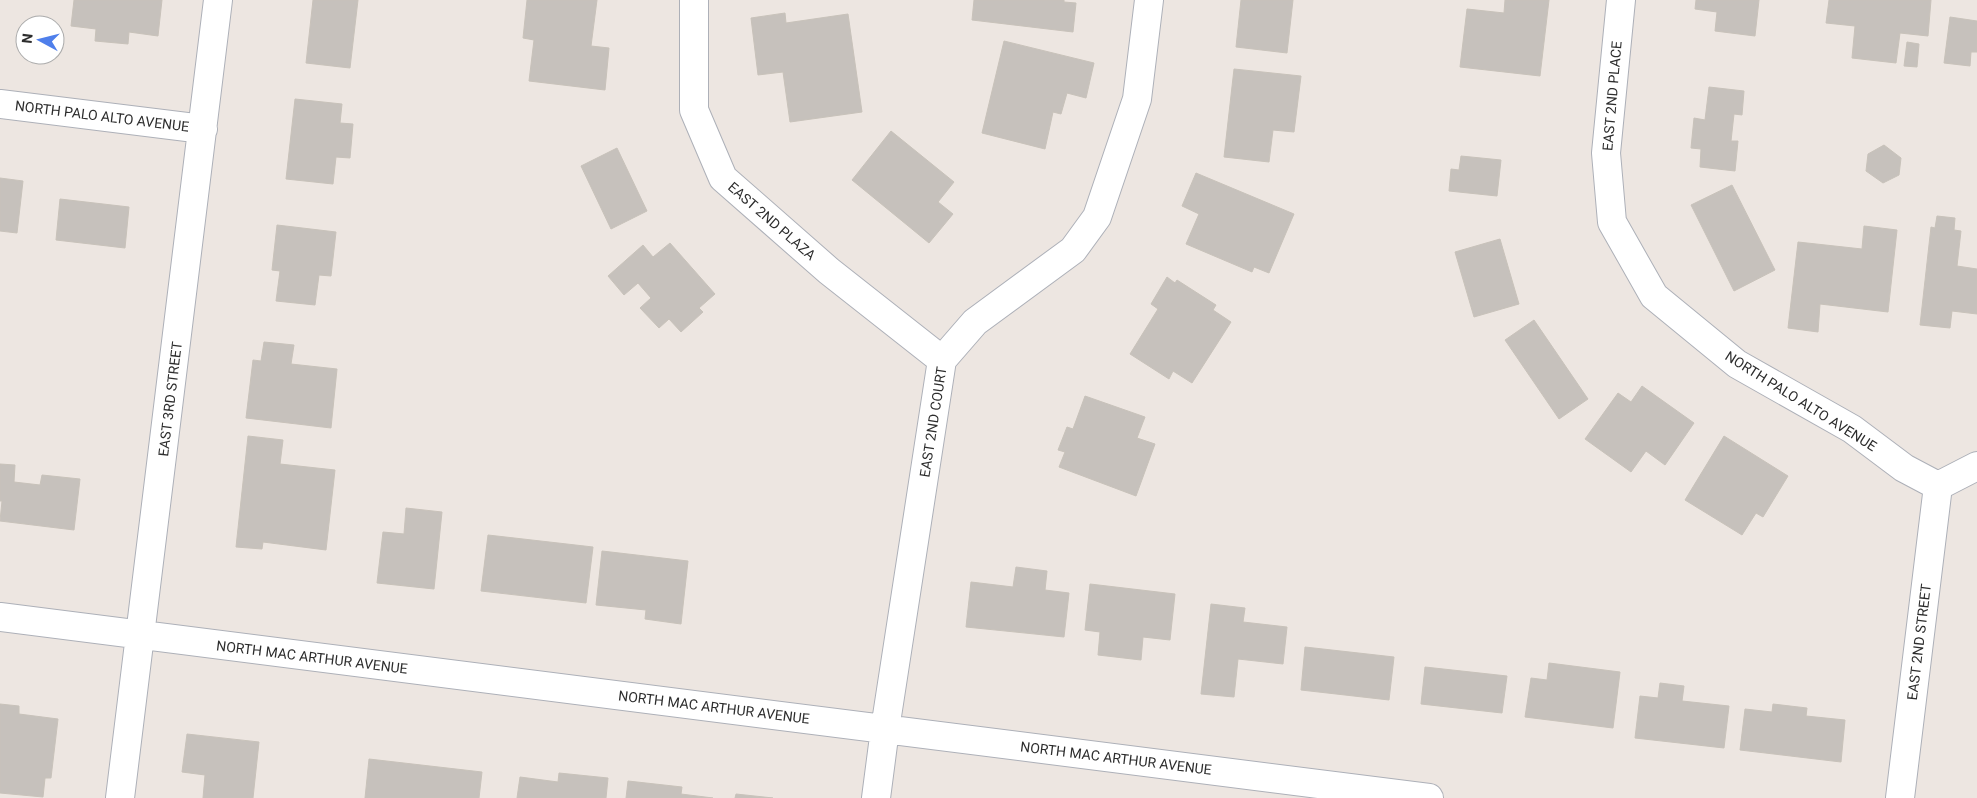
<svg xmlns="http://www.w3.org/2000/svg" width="1977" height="798" font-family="Roboto,sans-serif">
  <rect width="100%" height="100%" fill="#ede6e1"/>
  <path fill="#c6c1bc" stroke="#c8c2ba" d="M74,0h88l-4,36 -29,-4 -1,12 -33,-3 1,-12 -25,-3z
    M313,0h45l-8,68 -44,-5z
    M527,0h70l-6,46 18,2 -4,42 -76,-9 5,-41 -11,-2z
    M974,0h90v2l12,1 -3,29 -101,-12z
    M1241,0h52l-6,53 -51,-6z
    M1505,0h44l-9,76 -80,-9 7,-58 37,4z
    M1696,0h63l-4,36 -40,-5 2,-19 -22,-3z
    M1829,0h102l-3,36 -28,-3 -4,30 -44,-5 3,-32 -29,-3z
    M785,13l1,10 62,-9 14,98 -72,10 -7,-50 -25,3 -7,-57z
    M1950,17l27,4v31h-6l-1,14 -26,-3z
    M1004,41l90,22 -8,35 -19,-5 -6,21 -8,-2 -8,37 -63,-16z
    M1907,42l12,2 -2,23 -13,-1z
    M1234,69l67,7 -7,56 -21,-2 -4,32 -45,-5z
    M1709,87l35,4 -2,24 -8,-1 -3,27h7l-3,30 -35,-4 1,-18 -10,-1 3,-30 11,2z
    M295,99l47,5 -2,19 13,1 -3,34 -14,-1 -3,27 -47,-5z
    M891,131l63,51 -16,20 15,12 -24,29 -77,-63z
    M1884,145l17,13 -2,17 -16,8 -17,-12 2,-17z
    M617,148l30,63 -36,18 -30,-63z
    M1461,156l40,4 -4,36 -48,-5 2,-22 8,1z
    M1196,173l98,41 -25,59 -15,-6 -2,5 -66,-28 13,-30 -17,-8z
    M0,178l23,3 -6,52 -17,-2z
    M1732,185l43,85 -41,21 -43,-86z
    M60,199l69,8 -4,41 -69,-8z
    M1937,216l18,2 -1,12 7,1 -4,35 20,3v45l-25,-3 -2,17 -30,-3 11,-98 4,1z
    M277,225l59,7 -5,44 -12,-1 -4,30 -39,-4 4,-30 -8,-1z
    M1864,226l33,4 -9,82 -68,-8 -2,28 -30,-4 10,-86 64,7z
    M1500,239l19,65 -45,13 -19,-65z
    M670,243l45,51 -16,14 4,4 -22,20 -12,-13 -10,9 -19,-20 11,-10 -13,-15 -14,12 -16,-19 35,-31 10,12z
    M1167,277l8,6 2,-3 39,25 -3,5 18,12 -39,61 -19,-12 -4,8 -39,-25 28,-45 -7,-5z
    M1534,320l54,79 -29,20 -54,-79z
    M264,342l30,3 -3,19 46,5 -6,59 -85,-10 7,-58 8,1z
    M1642,386l52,37 -29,42 -19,-14 -15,21 -46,-33 33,-46 13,9z
    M1085,396l60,21 -8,21 18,6 -19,52 -77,-29 6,-15 -7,-2 9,-23 6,2z
    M248,436l35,4 -3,24 55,6 -9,80 -63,-8 -1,7 -26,-2z
    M1724,436l64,40 -25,41 -7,-4 -14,22 -57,-35z
    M0,464l15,1 -1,17 26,3 2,-10 38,4 -6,51 -74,-9 2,-20h-2z
    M406,508l36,4 -8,77 -57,-6 6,-51 21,2z
    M488,535l105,12 -7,56 -105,-12z
    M602,551l86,10 -7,63 -36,-5 1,-9 -50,-5z
    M1016,567l31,4 -2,19 24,3 -5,44 -98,-10 5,-45 42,5z
    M1090,584l85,10 -5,46 -27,-3 -2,23 -43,-5 2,-23 -15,-2z
    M1211,604l34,4 -2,14 44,5 -4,37 -45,-5 -4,38 -33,-3z
    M1305,647l89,10 -5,43 -88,-10z
    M1549,663l71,9 -7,56 -88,-11 6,-39 16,2z
    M1425,667l82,9 -5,37 -81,-9z
    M1660,683l24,3 -2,15 47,5 -5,42 -89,-10 5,-42 18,2z
    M0,704l19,2v8l39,5 -7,59h-6l-2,19 -43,-4z
    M1773,704l34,4 -1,8 39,4 -4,42 -101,-12 5,-41 27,3z
    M187,734l72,8 -6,56h-50l2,-23 -23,-3z
    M369,759l113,13 -3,26h-114z
    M559,773l49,5 -2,20h-89l3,-21 38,5z
    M628,781l54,6 -1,7 32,4h-87z
    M736,794l37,4h-38z"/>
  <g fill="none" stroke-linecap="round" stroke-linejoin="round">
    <g stroke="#adb0b8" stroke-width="30">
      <path id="minor" d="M694,0v110l29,68 106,93 113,89
        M1621,0l-15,153 6,69 42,74 83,68 115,65 52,39 34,18
        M0,104l203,25
        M1938,486l39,-20
        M0,617l1429,181
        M120,798l98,-798
        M876,798l9,-69 57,-369 33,-38 98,-72 24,-33 40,-118 12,-99
        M1900,798l38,-312"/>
    </g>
    <use href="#minor" stroke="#fff" stroke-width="28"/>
  </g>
  <g text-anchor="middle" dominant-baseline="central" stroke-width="4.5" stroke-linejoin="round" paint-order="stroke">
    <g font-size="14" fill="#2d2d2d" stroke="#fff">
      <text transform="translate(1612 96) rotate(-85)">EAST 2ND PLACE</text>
      <text transform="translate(102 116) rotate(7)">NORTH PALO ALTO AVENUE</text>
      <text transform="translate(772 221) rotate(41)">EAST 2ND PLAZA</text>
      <text transform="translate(170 399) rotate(-83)">EAST 3RD STREET</text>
      <text transform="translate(1801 401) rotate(32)">NORTH PALO ALTO AVENUE</text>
      <text transform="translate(933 422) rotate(-81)">EAST 2ND COURT</text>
      <text transform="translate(1919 642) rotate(-83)">EAST 2ND STREET</text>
      <text transform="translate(312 657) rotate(7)">NORTH MAC ARTHUR AVENUE</text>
      <text transform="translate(714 707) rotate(7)">NORTH MAC ARTHUR AVENUE</text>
      <text transform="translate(1116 758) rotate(7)">NORTH MAC ARTHUR AVENUE</text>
    </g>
  </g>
  <g transform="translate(40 40) rotate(277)"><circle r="24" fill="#ffffff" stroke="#ababab"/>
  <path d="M0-4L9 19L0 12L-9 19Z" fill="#4f7feb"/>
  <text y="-8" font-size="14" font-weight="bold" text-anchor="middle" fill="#2d2d2d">N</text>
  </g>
</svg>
